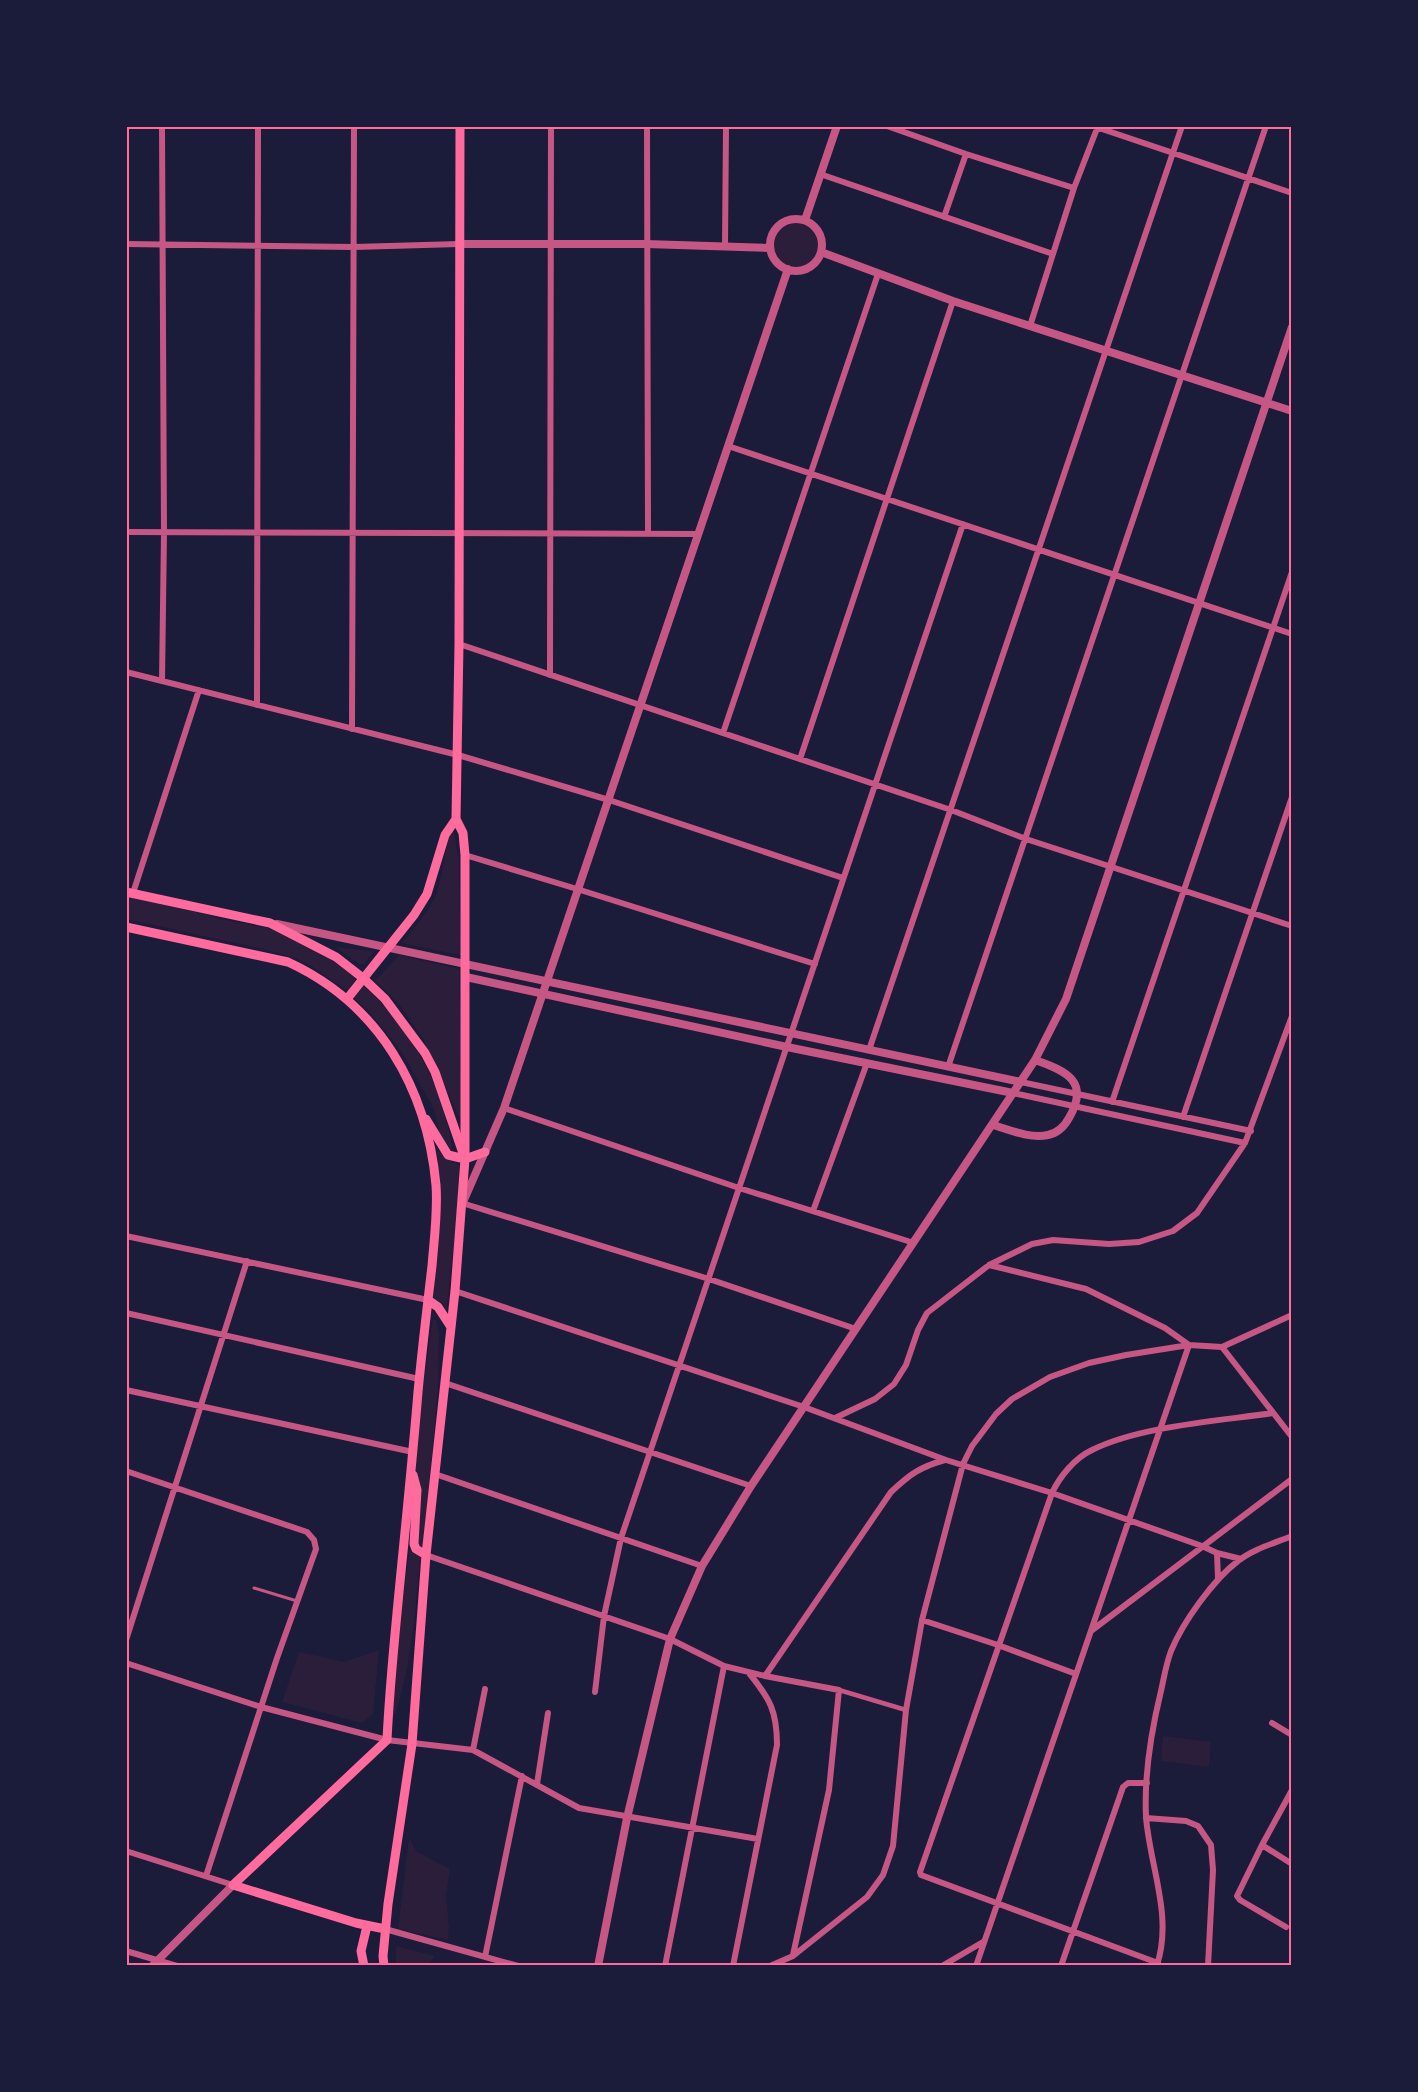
<svg xmlns="http://www.w3.org/2000/svg" width="1418" height="2092" font-family="'Golos Text',sans-serif">
  <rect width="100%" height="100%" fill="#1b1b3a"/>
  <path fill="#2a1e3b" d="M773 244a23 23 0 1 1 46 0a23 23 0 1 1-46 0Z
    M453,827l6,34 1,94 -59,-12c13,-15 29,-32 36,-51 7,-21 7,-47 16,-65z
    M126,895l104,26 43,8 49,24 34,25 -8,13 -37,-25 -16,-8 -32,-9 -137,-30z
    M335,947l39,4 -10,13h-5z
    M399,955l60,14 3,154 -39,-84 -24,-35 -24,-23z
    M363,985c50,46 80,100 90,167l-12,-13 -7,-30 -33,-58 -34,-42 -14,-11z
    M437,1149l11,11 11,5 -1,42 -12,106 -2,-9 -10,-5 5,-120z
    M433,1318l4,4 2,12 -1,55 -15,159 -4,-2 -4,-72 1,-39z
    M411,1540l4,12 5,6c-5,55 -8,110 -27,162l7,-101z
    M379,1650l-6,64 -11,9 -80,-21 17,-50 45,10z
    M1163,1736l48,6 -2,25 -48,-6z
    M409,1838l8,14 33,17 -4,27 3,32 -1,12 -50,-11z
    M396,1946l39,10 -8,10h-31z"/>
  <g fill="none" stroke-linecap="round" stroke-linejoin="round">
    <path stroke="#c65784" stroke-width="3" d="M254,1588l43,13"/>
    <path stroke="#c65784" stroke-width="4.5" d="M839,1690l67,20"/>
    <path stroke="#c65784" stroke-width="6" d="M162,126l2,407 -2,148
      M647,126l1,408
      M887,126l79,28 108,34
      M1093,126l199,67
      M820,174l233,80
      M944,217l22,-63
      M126,244l228,3 105,-3
      M725,246l1,-120
      M1030,326l44,-138 24,-62
      M728,446l564,188
      M126,532l573,2
      M459,644l492,166 75,29 266,87
      M126,672l332,83 151,45 234,78
      M550,675l1,-549
      M257,705l1,-579
      M352,729l2,-603
      M723,733l155,-459
      M800,759l153,-458
      M465,855l112,34 238,75
      M133,893l66,-203
      M869,1050l313,-924
      M948,1067l318,-941
      M1021,1082l230,49
      M1013,1093l232,50
      M1112,1102l180,-530
      M504,1108l235,80 175,55
      M1183,1117l109,-320
      M462,1203l247,76 147,50
      M813,1211l54,-148
      M126,1236l302,64
      M455,1291l349,116 142,53 106,33 150,53 15,7 24,6
      M126,1313l293,66
      M1222,1347l70,90
      M445,1383l306,103
      M126,1390l287,62
      M835,1418l40,-19 19,-15 12,-19 12,-35 9,-17 62,-48 43,-21 21,-4 56,4 30,-2 34,-11 24,-18 48,-70 47,-127
      M126,1471l181,61 7,8 2,9 -39,109 -71,218
      M435,1474l267,92
      M1217,1553l1,25
      M426,1555l244,84 54,27 41,10 74,14 -10,100 -36,165
      M922,1620l76,25 78,29
      M1091,1631l201,-152
      M126,1640l121,-379
      M126,1663l135,44 126,33 86,10 106,58 179,31
      M765,1676l126,-184c19,-18 29,-25 54,-32
      M595,1692l9,-76 17,-78 342,-1014
      M1272,1723l20,12
      M473,1750l12,-61
      M537,1784l11,-71
      M1146,1818l40,3 12,5 13,19 2,25 -5,96
      M1262,1845l30,19
      M126,1851l107,34
      M1286,1927l-46,-27 -3,-4 25,-51 30,-55
      M385,1929l133,37
      M126,1951l51,15
      M485,1957l37,-181
      M1158,1963l-237,-88 -1,-3 132,-379c8,-17 23,-35 40,-43 48,-24 127,-29 181,-37
      M1157,1965c16,-49 -7,-98 -11,-148 -2,-42 5,-85 15,-126 3,-13 5,-27 10,-40 12,-29 42,-71 67,-90 15,-12 37,-18 54,-25
      M665,1966l59,-300
      M733,1966l44,-221c0,-34 -7,-46 -28,-72
      M770,1966l23,-10 74,-59 16,-22 10,-29 13,-136 16,-90 41,-156 9,-18 24,-32 16,-15 38,-22 39,-14 37,-8 63,-10 33,2 70,-32
      M942,1966l41,-24
      M976,1966l213,-621 -24,-17 -79,-39 -97,-24
      M1061,1966l62,-179 5,-4h19"/>
    <path stroke="#c65784" stroke-width="8" d="M770 245a26 26 0 1 1 52 0a26 26 0 1 1-52 0Z
      M805,220l32,-94
      M459,244h187l124,4
      M821,252l132,49 339,110
      M277,924l744,158
      M466,977l321,70 226,46
      M993,1125c17,5 37,14 55,10 10,-2 16,-8 21,-17 21,-36 -2,-47 -34,-58
      M464,1200l40,-92 284,-839
      M152,1966l81,-81
      M598,1966l29,-148 43,-179 32,-73 49,-80 284,-426 31,-61 226,-672"/>
    <path stroke="#ff6b9d" stroke-width="9" d="M460,126l-1,518 -3,175 7,14 2,22v302
      M347,999l67,-84 13,-21 18,-59 11,-16"/>
    <path stroke="#ff6b9d" stroke-width="9" d="M126,892l144,31 66,34 27,21 22,21 40,54 10,19 30,87 -10,132 -29,264 -14,189 -24,160 -5,52 1,10
      M126,927l162,35c91,42 139,126 148,223 2,27 -2,55 -4,81 -5,42 -10,84 -14,126 -6,74 -14,148 -21,221 -4,42 -8,85 -10,127l-154,145 123,38 29,6
      M426,1119l22,36 17,4 20,-7
      M428,1300l10,7 13,20
      M413,1475l4,15 -3,54 2,5 10,6
      M364,1966l-3,-15 6,-25"/>
  </g>
  <rect width="1418" height="2092" fill="none" stroke="#1b1b3a" stroke-width="255"/>
  <rect x="128" y="128" width="1162" height="1836" fill="none" stroke="#ff6b9d" stroke-width="2"/>
</svg>
